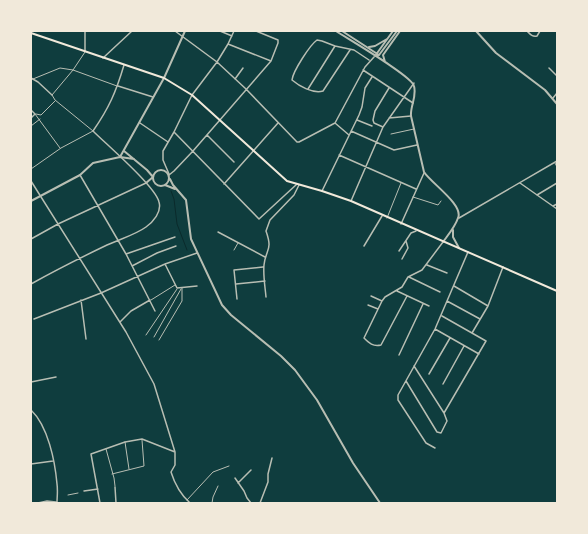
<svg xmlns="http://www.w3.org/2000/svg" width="588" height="534" font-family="'Fira Sans',sans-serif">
  <rect width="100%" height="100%" fill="#0f3d3e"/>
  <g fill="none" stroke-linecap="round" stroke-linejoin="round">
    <path stroke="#0a2a2b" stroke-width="1" d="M171,191l3,8 3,25 10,26"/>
    <path stroke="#b8beb3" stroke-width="1" d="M33,79l27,-11 13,2 44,16
      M35,114l25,34
      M36,114l5,1 14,-14
      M31,126l9,-7
      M391,134l23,-5
      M555,163l2,4
      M31,169l30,-21 32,-17 -38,-31 -3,-5 21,-25 12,-18
      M413,197l25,8 3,-4
      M387,218l14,-35
      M234,250l4,-7
      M151,300l24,-15
      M146,335l31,-46
      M154,337l27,-48
      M159,340l23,-39v-13
      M125,442l4,27
      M106,449l8,29 1,8
      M112,474l32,-8 -2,-26
      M68,495l10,-2
      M187,500l26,-28 16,-6
      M212,503l1,-6 5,-11"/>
    <path stroke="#b8beb3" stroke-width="1.5" d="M175,31l42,31 29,27 51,53h2l36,-19 30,-56 9,-10
      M220,31l12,5
      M527,31c3,3 5,6 10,5l3,-5
      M228,44l43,17
      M350,50l-27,41c-10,3 -24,-5 -31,-11 1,-9 18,-35 25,-40l5,1 13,5 19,4 15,10
      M85,51v-20
      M103,58l29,-27
      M549,68l8,8
      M363,70l50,33
      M31,78l7,4 14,13
      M235,79l8,-11
      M118,86l35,11
      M308,89l27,-43
      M553,98l4,-5
      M31,110l4,4 -4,4
      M389,118l22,-2
      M357,120l15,6
      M140,123l28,19
      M335,123l14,12
      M383,127l-9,-4 -1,-3 2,-9 14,-23
      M351,131l43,19 23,-5
      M174,132l85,87 38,-35
      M207,135l27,27
      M339,155l77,34
      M169,174l-6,-14v-9l11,-19 18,-37 25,-33 11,-18 6,-13
      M80,175l46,79 29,57
      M169,175l5,-4 19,-20 78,-90 7,-18v-3l-22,-9
      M31,181l95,151 28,52 21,68v13l-4,7c4,13 9,22 19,31
      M520,183l37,26
      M224,184l54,-61
      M322,191l37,-76 3,-8 3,-19 7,-11
      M537,195l20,-12
      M351,201l32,-74 31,-44
      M553,206l4,-2
      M459,218l98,-57
      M401,224l23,-51
      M218,232l47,25
      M31,239l27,-15 88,-41
      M364,246l18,-30
      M399,251l12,-18 5,-2
      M126,254l49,-17
      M402,259l6,-11 -2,-7
      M165,264l12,24 20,-2
      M427,265l20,8
      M132,266l25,-13 19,-7
      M409,277l31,15
      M31,284c25,-14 51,-27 76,-39 13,-6 28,-10 39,-18 7,-5 16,-15 13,-25 -4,-16 -52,-57 -66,-71 16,-23 23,-39 31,-66
      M236,284l29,-3
      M454,286l34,20
      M397,291l32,15
      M371,296l11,5
      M407,296l-26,49c-8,2 -12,-2 -17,-7l18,-37 3,-4 17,-10 6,-10 14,-7 21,-28
      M266,297c-1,-11 -3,-22 -2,-32 2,-17 9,-14 2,-34l4,-11 24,-25 5,-10
      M237,299l-3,-29 29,-3
      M81,300l5,39
      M447,301l33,18
      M368,305l10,4
      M34,319l67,-26 64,-29 32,-11
      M120,322l11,-11 19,-11
      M435,329l44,25
      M472,333l16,-27 15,-39
      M399,355l24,-51
      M414,366l30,47
      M429,374l21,-36
      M406,381l31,51 4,1 6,-12 -3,-8 42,-72 -44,-25
      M31,382l25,-5
      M443,384l21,-38
      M31,410c17,16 24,51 26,74 1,7 0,13 0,19
      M435,448l-9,-5 -28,-43v-5l37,-66 33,-77
      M31,464l22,-3
      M235,478l9,13 3,7 4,5
      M238,483l13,-13
      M115,487l1,16
      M84,491l14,-2
      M38,503l9,-2 9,1
      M100,503l-9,-49 34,-12 17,-3 33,13
      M260,503l8,-21v-8l4,-16"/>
    <path stroke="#b8beb3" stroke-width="2" d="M336,31c12,8 76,45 78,55 3,11 -4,20 -3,30l13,56c7,11 40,33 34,46 -3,9 -10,17 -15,24
      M342,31l37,24
      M476,31l20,22 49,37 12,14
      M369,47l6,-1 12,-7
      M375,56l4,-1 18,-24
      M375,56l18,-25
      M385,62l-2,-7 17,-24
      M124,151l23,19 6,7 -7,6
      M120,157l44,-79 21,-47
      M153 178a8 8 0 1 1 16 0a8 8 0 1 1-16 0Z
      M170,179l3,6 13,15 5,39 31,66 9,10 50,41 14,14 22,30 36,63 27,40
      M165,185l10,4
      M31,201l49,-26 13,-12 27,-6 14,2
      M453,230v7l6,11"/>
    <path stroke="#f1e9da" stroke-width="2" d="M31,33l133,45 28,17 95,86 35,10 29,10 206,90"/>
  </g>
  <rect width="588" height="534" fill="none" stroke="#f1e9da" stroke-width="64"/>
</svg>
